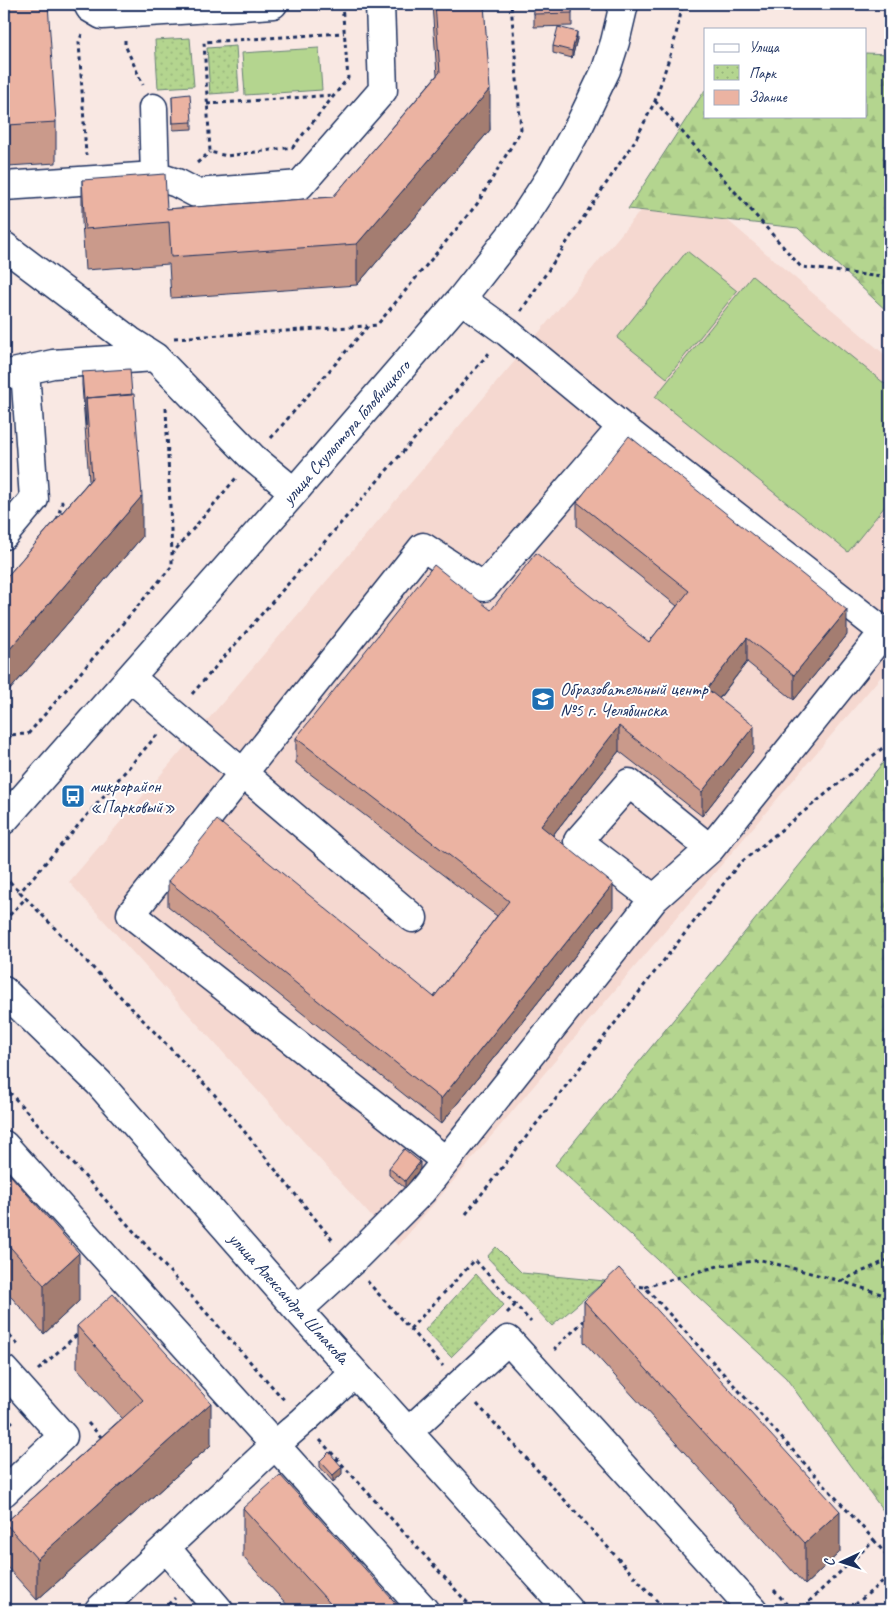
<svg xmlns="http://www.w3.org/2000/svg" width="894" height="1614" font-family="Caveat,sans-serif">
  <defs>
    <pattern id="forest-firs" width="22" height="20" patternUnits="userSpaceOnUse" patternTransform="scale(1.25)"><rect width="22" height="20" fill="#b4d58f"/><path d="M5 1l3.5 6h-7zM16 11l3.5 6h-7z" fill="#9ab77e"/></pattern>
    <pattern id="park-dots" width="8" height="8" patternUnits="userSpaceOnUse" patternTransform="scale(1.25)"><rect width="8" height="8" fill="#b4d58f"/><path d="M2 2h.1M6 6h.1" fill="none" stroke="#9ab77e" stroke-width="1.8" stroke-linecap="round"/></pattern>
  </defs>
  <rect width="100%" height="100%" fill="#f9e8e3"/>
  <filter id="ink" filterUnits="userSpaceOnUse"><feTurbulence type="fractalNoise" baseFrequency=".02" numOctaves="2"/><feDisplacementMap in="SourceGraphic" scale="10" xChannelSelector="R" yChannelSelector="G"/><feConvolveMatrix kernelMatrix="1 2 1 2 8 2 1 2 1" color-interpolation-filters="sRGB"/></filter>
  <g filter="url(#ink)">
    <path fill="#f5d8d0" d="M672,173l218,186v307l-492,580 -329,-364 457,-534z"/>
    <path fill="#b4d58f" stroke="#688276" d="M319,48l3,42 -77,5 -3,-42z
      M687,251l50,40 -70,87 -50,-40z
      M752,276l138,112v112l-42,52 -193,-155z"/>
    <path fill="url(#forest-firs)" stroke="#688276" d="M865,53l25,1v260l-92,-86 -170,-19 77,-119v26h160z
      M890,754v766l-104,-142 -231,-213z"/>
    <path fill="url(#park-dots)" stroke="#688276" d="M190,38l4,48 -36,2 -3,-48z
      M236,46l3,46 -29,2 -3,-46z
      M496,1247l26,26 83,8 -53,45 -65,-69z
      M476,1274l28,31 -53,52 -26,-27z"/>
    <g fill="none" stroke-linecap="round" stroke-linejoin="round">
      <g stroke="#1b2f5e" stroke-width="31">
        <path id="minor" d="M88,4l2,4 12,7 171,-11
          M153,108l2,68
          M4,186l151,-10 22,7 19,10 104,-8 83,-95 -3,-86
          M4,246l126,95 25,16 98,101 41,34
          M4,375l49,-11 102,-7
          M4,535l30,-36 -9,-129
          M131,678l282,240
          M4,820l290,-328 167,-193 58,-74 32,-49 29,-52 26,-54 9,-28 9,-38
          M654,899l-76,-58 51,-58 81,66
          M4,991l95,92 199,227 271,300
          M4,1145l420,465
          M446,1161l-315,-247 292,-367 61,40 138,-160
          M298,1310l53,-48 71,-71 232,-292 56,-50 174,-217 -262,-205 -115,-95 -46,-33
          M4,1370l59,66 -59,56
          M409,1431l99,-91 245,270
          M166,1548l53,62
          M99,1610l175,-164 29,-25 52,-48"/>
      </g>
      <path stroke="#1b2f5e" stroke-width="3" stroke-dasharray="4 4" stroke-linecap="butt" d="M342,4l6,74 -55,69 -66,9 -17,-4 -6,-110 140,-9
        M884,4l6,5
        M82,34l-3,8 7,113
        M125,40v5l18,40
        M655,101l146,166 89,11
        M207,104l127,-9
        M197,163l13,-11
        M521,311l115,-172 19,-38 19,-58 9,-39
        M174,338l193,-12
        M166,408l6,146
        M271,438l97,-112 9,-1 100,-121 44,-74 -10,-126
        M57,520l5,-17v-3
        M192,694l298,-342
        M4,735l24,-1 144,-168v-12l64,-76
        M157,735l-137,157 194,202 120,148
        M4,745l7,-10
        M4,876l16,16
        M4,921l22,-23
        M4,1086l282,316
        M466,1214l273,-350 151,-122
        M367,1281l76,85
        M841,1281l49,-22
        M632,1286l13,1 229,253 -74,70
        M645,1287l73,-21 43,-6 80,21 49,16
        M507,1313l8,-8
        M410,1329l65,-69 56,62
        M4,1330l15,16
        M557,1350l-2,-2 31,-29
        M38,1370l42,-38
        M477,1404l188,206
        M88,1423l15,16
        M4,1429l11,-10
        M320,1440l154,170
        M874,1540l16,20
        M774,1590l18,20
        M167,1606l3,4
        M162,1610l13,-12
        M849,1610l41,-35"/>
      <use href="#minor" stroke="#fff" stroke-width="28"/>
    </g>
    <path fill="#ca9a8b" stroke="#1b2f5e" d="M4,4l52,118v41l-48,3 -4,-56z
      M432,4h52l6,126 -133,155 -186,13 -2,-34 -84,6 -3,-49v-41l85,29 166,-12 104,-122z
      M534,4h38v22l-38,1z
      M577,39l-5,19 -19,-5v-7z
      M172,96l20,26v7l-19,1z
      M82,372l60,165 -133,154h-5v-111l85,-99 -7,-96z
      M577,502l270,133 -53,65 -47,-38 -28,37 35,51 -52,66 -83,-65 -66,84 60,73 -172,216 -273,-218v-25l266,116 63,-81 -201,-153v-25l195,-128 158,32 28,-36 -100,-80z
      M4,1168l75,133 -35,33 -40,-45z
      M389,1168l31,1 -15,19 -16,-13z
      M584,1301l256,251 -35,33 -221,-243z
      M77,1326l134,119 -174,155 -32,-35v-42l117,-105 -45,-50z
      M320,1461l22,13 -9,8 -13,-15z
      M243,1508l159,102h-110l-49,-53z"/>
    <path fill="#a47d71" stroke="#1b2f5e" d="M577,32v7l-5,19v-7z
      M490,89v41l-133,155v-41z
      M142,496v41l-133,154v-41z
      M847,610v25l-53,65v-25z
      M747,638v24l-40,52v-25z
      M619,726v25l-78,99v-24z
      M754,726v24l-52,66v-24z
      M613,884v24l-172,216v-25z
      M420,1162v7l-15,19v-7z
      M79,1253v48l-35,33v-49z
      M211,1403v42l-174,155v-41z
      M342,1467v7l-9,8v-7z
      M840,1511v41l-35,33v-42z"/>
    <path fill="#ebb3a2" stroke="#1b2f5e" d="M4,4h44l8,118 -48,3 -4,-56z
      M435,4h49l6,85 -133,155 -186,13 -2,-35 -84,7 -3,-49 83,-6 2,35 166,-12 107,-125z
      M534,4h38v9l-38,1z
      M558,27l19,5 -5,19 -19,-5z
      M190,94l2,28 -19,1 -1,-27z
      M130,369l2,26 -46,3v28l-4,-54z
      M134,394l8,102 -133,154h-5v-70l88,-102 -6,-80z
      M629,436l218,174 -53,65 -47,-37 -40,51 47,37 -52,66 -83,-66 -78,100 72,58 -172,215 -273,-218 49,-61 217,177 75,-96 -213,-163 138,-173 57,45 45,-57 113,89 40,-51 -112,-89z
      M404,1149l16,13 -15,19 -16,-13z
      M4,1168l75,85 -35,32 -40,-45z
      M619,1268l221,243 -35,32 -221,-242z
      M113,1294l98,109 -174,156 -32,-36 138,-123 -66,-74z
      M329,1452l13,15 -9,8 -13,-14z
      M280,1475l122,135h-66l-93,-102z"/>
  </g>
  <defs>
    <g id="school-square" transform="scale(1.25)"><rect x="-9" y="-9" width="18" height="18" rx="4" fill="#1f6fb2" stroke="#fff"/><path d="M0-5L7-2L0 1L-7-2ZM-4 1L0 2.5L4 1V4Q0 6-4 4Z" fill="#fff"/></g>
    <g id="bus-square" transform="scale(1.25)"><rect x="-9" y="-9" width="18" height="18" rx="4" fill="#1f6fb2" stroke="#fff"/><path d="M-5-6H5V4H4V6H2V4H-2V6H-4V4H-5ZM-3.5-4V0h7V-4ZM-3.5 1.2v1.5H-2V1.2ZM2 1.2v1.5H3.5V1.2Z" fill="#fff"/></g>
  </defs>
  <g fill-rule="evenodd">
    <use href="#school-square" x="543" y="699"/>
    <use href="#bus-square" x="73" y="796"/>
  </g>
  <g text-anchor="middle" dominant-baseline="central" stroke-width="4" stroke-linejoin="round" paint-order="stroke">
    <g font-size="18" fill="#1b2f5e" stroke="#fff">
      <text transform="translate(346 432) rotate(-49)">улица Скульптора Головницкого</text>
      <text transform="translate(289 1298) rotate(48)">улица Александра Шмакова</text>
    </g>
    <g font-size="18" fill="#1b2f5e" stroke="#fff" text-anchor="start">
      <text x="560" y="689">Образовательный центр<tspan x="560" dy="21">№5 г. Челябинска</tspan></text>
      <text x="90" y="786">микрорайон<tspan x="90" dy="21">«Парковый»</tspan></text>
    </g>
  </g>
  <rect width="894" height="1614" fill="none" stroke="#fff" stroke-width="20"/>
  <rect x="10" y="10" width="874" height="1594" fill="none" stroke="#1b2f5e" stroke-width="2" filter="url(#ink)"/>
  <rect x="704" y="28" width="162" height="90" fill="#ffffff" stroke="#a4acbf"/>
  <rect x="714" y="44" width="25" height="8" fill="#ffffff" stroke="#a4acbf"/>
  <text x="749" y="52" font-size="15" fill="#1b2f5e">Улица</text>
  <rect x="714" y="65" width="25" height="15" fill="url(#park-dots)" stroke="#a4acbf"/>
  <text x="749" y="78" font-size="15" fill="#1b2f5e">Парк</text>
  <rect x="714" y="90" width="25" height="15" fill="#ebb3a2" stroke="#a4acbf"/>
  <text x="749" y="102" font-size="15" fill="#1b2f5e">Здание</text>
  <g transform="translate(842 1562) rotate(266)" stroke="#ffffff" stroke-width="4" paint-order="stroke">
  <path d="M0-4L9 19L0 12L-9 19Z" fill="#1b2f5e"/>
  <text y="-8" font-size="14" font-weight="bold" text-anchor="middle" fill="#1b2f5e">С</text>
  </g>
</svg>
